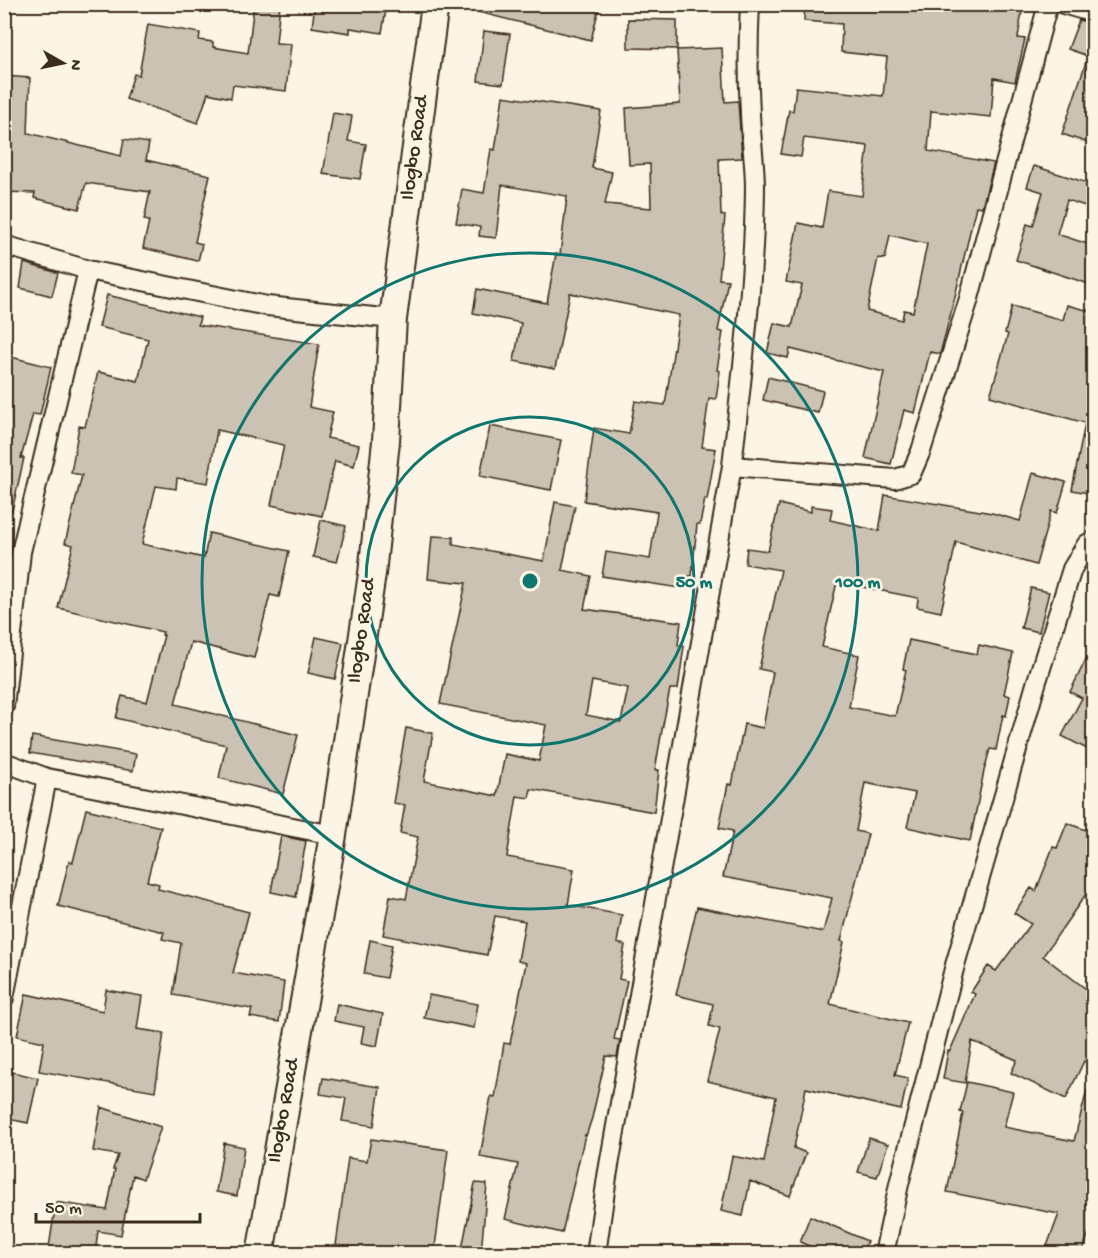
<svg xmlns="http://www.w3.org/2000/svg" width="1098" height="1258" font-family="'Gochi Hand',sans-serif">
  <rect width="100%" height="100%" fill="#fcf5e5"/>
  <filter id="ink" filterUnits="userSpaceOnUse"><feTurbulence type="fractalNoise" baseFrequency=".0167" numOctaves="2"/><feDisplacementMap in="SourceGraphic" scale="12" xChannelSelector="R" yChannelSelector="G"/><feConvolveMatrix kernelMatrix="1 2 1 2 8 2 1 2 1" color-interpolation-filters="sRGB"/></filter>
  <g filter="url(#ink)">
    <path fill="#ccc2b3" stroke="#3b2a1e" stroke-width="1.5" fill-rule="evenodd" d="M254,4h26l-4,39 15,1 -5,47 -53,-6 -2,13 -23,-5 -10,30 -72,-24 8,-25 5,1 9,-51 52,9 -1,7 14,2v5l35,6z
      M315,4h72l-5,29 -32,-5v5l-38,-6z
      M475,4h125l-9,36 -117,-29z
      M805,4h218l-5,34 7,1 -10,43 -21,-4 -3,39 -60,-6 -3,40 66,12 -12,44 -6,-1 -23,99 -13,49 -10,-2 -15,61 -11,-3 -13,54 -26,-6 19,-86 -94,-23 -2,9 -21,-5 7,-30 18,4 10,-42 -16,-3 12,-59 24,5 6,-37 34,5 6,-50 -64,-8 -3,19 -20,-3 8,-44 4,1 3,-24 87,9 4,-39 -46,-5 1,-28 -38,-3zM890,235l37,9 -14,68 -9,-2 -2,10 -35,-9 11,-53 7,1z
      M628,19l49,1v29l-49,-1z
      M1079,20l15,4v121l-32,-11 26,-78 -20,-7z
      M484,31l26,3 -7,50 -25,-3z
      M722,48l3,54 13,-1 4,57 -23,1 2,56 4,1 -6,63 9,1 -10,51 5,1 -6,38 3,1 -4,28 -7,-1 -7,49 14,2 -9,51 -2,-1 -5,25h-3l-5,52h-4l-2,13 -84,-13 4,-24 44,7 7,-47 -73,-11 10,-73 35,6 6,-33 30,4 14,-90 -109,-22 -15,76 -41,-8 7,-38 -48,-10 4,-24 70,14 9,-49 4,1 7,-59 -65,-11 -6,53 -17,-2 1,-9 -24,-4 6,-34 22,4 7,-44 4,1 8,-54 98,15 -9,57 20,4 -7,32 46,4 -1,-44 -21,1 -3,-57 54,-4 -3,-54z
      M4,76l26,2 -2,55 93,23 3,-17 25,4 -3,17 64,15 -15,67 7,2 -4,17 -55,-13 6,-27 -5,-1 6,-28 -64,-9 -7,26 -45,-11 1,-5 -31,-1z
      M333,113l19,3 -4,25 18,3 -6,35 -37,-5z
      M1034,166l60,19v24l-27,-9 -10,34 37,12v24l-5,14 -73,-24 11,-36 6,2 10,-34 -16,-5z
      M24,263l34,10 -6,23 -32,-8z
      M107,295l93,22 -2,8 121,19 -10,63 24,5 -6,26 32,7 -5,21 -19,-5 -13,55 -51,-11 13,-60 -67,-15 -9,53 -31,-5 -1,11 -20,-3 -14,58 62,14 5,-25 80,18 -10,46 -9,-2 -16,63 -63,-16 -16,62 123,31 -15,59 -64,-16 7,-33 -110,-27 6,-22 25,6 17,-67h-2l1,-3 -105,-24 15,-63 -8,-2 17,-68 -11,-2 8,-47 6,1 13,-55 40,9 10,-42 -49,-12z
      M1067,305l27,7v182l-22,-4 13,-67 -95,-27 18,-62 -3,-1 7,-27 51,14z
      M7,356l44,11 -11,48 -7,-1 -12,44h3l-12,53 -8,-1v-144z
      M768,377l55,14 -5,22 -55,-13z
      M490,426l71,14 -10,50 -71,-14z
      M1033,473l33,9 -9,31 -6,-2 -15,54 -80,-23 -15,70 -24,-5 1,-9 -81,-16 -15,65 37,8 -10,52 46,9 11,-46 -3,-1 6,-29 68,14 2,-9 34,8 -9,41 6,2 -4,20 -3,-1 -7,35 -6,-1 -6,22 -14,70 -63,-14 8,-34 -50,-10 -9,48 12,3 -27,107 3,1 -14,62 78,19 -13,52 13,3 -7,32 -95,-22 -12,60 12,5 -16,43 -40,-15 -7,35 -22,-5 11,-55 32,6 12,-65 -69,-16 13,-52 -11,-3 4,-22 -37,-9 21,-88 126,25 9,-34 -109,-21 10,-46 -14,-3 9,-44 4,1 12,-61 19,4 10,-56 -14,-3 22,-99 -36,-6 2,-16 21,3 11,-47 32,8v-6l21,3 -2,11 49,11 6,-36 107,18 28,8z
      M555,502l20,4 -13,64 29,6 -7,33 97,13 -3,23 6,1 -6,43h-8l-8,41 -7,40h4l-5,42 -123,-23 -2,9 -12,-2 -10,61 67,12 -6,36 54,10 -5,28 8,2 -6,34 8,2 -13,58 6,1 -3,17 -11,-1 -14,62 -6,18 -1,-1 -23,98 -57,-14 13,-55 -38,-7 11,-61 4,1 9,-54 6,1 16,-81 -8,-2 7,-40 -30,-5 -8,39 -104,-20 7,-39 16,3 12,-62 -18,-4 5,-28 -12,-2 13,-75 27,5 -9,48 73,15 8,-42 34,7 7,-36 -106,-21 26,-121 -38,-4 4,-43 21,1v7l91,17zM592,681l36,7 -7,34 -35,-7z
      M321,520l25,6 -9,36 -24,-5z
      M1031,588l18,4 -10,40 -18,-4z
      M316,637l27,6 -8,36 -27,-6z
      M1094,643v94l-7,12 -25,-13 20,-38 -12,-6z
      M32,736l104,18 -3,17 -103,-18z
      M86,809l75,18 -14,54 12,3 -1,5 91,23 -16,61 51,9 -5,40 -29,-5 2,-8 -79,-14 8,-52 -19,-4 2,-7 -106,-26 11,-45 4,1z
      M1067,823l27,10v64l-8,-3 -43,62 51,39v70l-10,-4 -18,38 -55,-26 6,-13 -45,-19 -7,42 -22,-4 5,-28h2l25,-57 -4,-2 17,-26 8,5 35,-47 -17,-11 17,-25 5,3 17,-44 4,1z
      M281,836l25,5 -10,56 -25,-5z
      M370,940l22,5 -6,33 -22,-4z
      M106,990l36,6 -5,33 27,4 -9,58 -116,-20 5,-29 -27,-6 9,-42 77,17z
      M429,995l49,9 -4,24 -50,-10z
      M337,1004l46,10 -6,32 -16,-3 3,-16 -30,-6z
      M4,1070l34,8 -10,45 -24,-5z
      M323,1078l57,9 -6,39 -32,-5 4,-23 -26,-4z
      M967,1082l46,10 -9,35 70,14 13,-51 7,1v129l-13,34h-37l15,-40 -112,-22 16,-79 -3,-1z
      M101,1107l60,20 -18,52 -10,-4 -12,60 -23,-4 -3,23h-47l8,-52 51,8 8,-41h-2l5,-14 -25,-4z
      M869,1138l19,6 -11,33 -19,-5z
      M371,1139l77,11 -14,104h-41l-57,-9 12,-87 19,3z
      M224,1143l20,4 -7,49 -21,-4z
      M475,1183l12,1 -6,70h-20z
      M810,1216l57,25 -5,13h-35l-27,-12z"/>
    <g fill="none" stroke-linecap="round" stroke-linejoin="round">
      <g stroke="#3b2a1e" stroke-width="22">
        <path id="street" d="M1063,4l31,9
          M4,245l84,25 179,36 126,13
          M732,466l163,13 16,-5 10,-23 47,-149 80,-298
          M4,707l17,-155 67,-282
          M4,762l43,16 286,57
          M4,998l43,-220
          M596,1254l11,-77 125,-711c10,-93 22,-185 23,-278 0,-25 -4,-49 -5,-74 -2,-36 -2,-73 0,-110
          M884,1254l15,-70 56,-219 81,-281 36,-115 15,-25 7,-4"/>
      </g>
      <g stroke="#3b2a1e" stroke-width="30">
        <path id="secondary" d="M260,1254l73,-419 39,-261 14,-133 7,-122 42,-315"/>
      </g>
      <use href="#street" stroke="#fcf5e5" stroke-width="18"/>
      <use href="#secondary" stroke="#fcf5e5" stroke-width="26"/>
    </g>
  </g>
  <g fill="none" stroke="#0f766e" stroke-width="3">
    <circle cx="530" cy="581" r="164"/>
    <circle cx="530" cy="581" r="328"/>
  </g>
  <g text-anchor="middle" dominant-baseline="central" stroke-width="5" stroke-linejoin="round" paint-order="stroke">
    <g font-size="21" fill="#3b2a1e" stroke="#fcf5e5">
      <text transform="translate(416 148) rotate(-82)">Ilogbo Road</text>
      <text transform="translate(363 631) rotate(-82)">Ilogbo Road</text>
      <text transform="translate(285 1111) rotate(-80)">Ilogbo Road</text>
    </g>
  </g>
  <circle cx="530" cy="581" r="9" fill="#0f766e" stroke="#fcf5e5" stroke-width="3"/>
  <g font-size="18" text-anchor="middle" font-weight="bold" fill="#0f766e" stroke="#fcf5e5" stroke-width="5" stroke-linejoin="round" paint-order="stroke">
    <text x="694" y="587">50 m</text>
    <text x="858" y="587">100 m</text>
  </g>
  <rect width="1098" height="1258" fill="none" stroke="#fcf5e5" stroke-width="24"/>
  <rect x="12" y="12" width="1074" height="1234" fill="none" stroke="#3b2a1e" stroke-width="2" filter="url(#ink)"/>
  <g transform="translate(63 63) rotate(99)" stroke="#fcf5e5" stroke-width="4.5" paint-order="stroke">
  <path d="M0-4.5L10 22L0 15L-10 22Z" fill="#3b2a1e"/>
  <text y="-9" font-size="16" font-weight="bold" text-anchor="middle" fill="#3b2a1e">N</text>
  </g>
  <path d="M36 1213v9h164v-9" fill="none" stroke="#3b2a1e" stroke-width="3"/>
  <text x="45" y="1213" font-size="18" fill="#3b2a1e" stroke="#fcf5e5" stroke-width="4.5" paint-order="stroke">50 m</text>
</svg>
